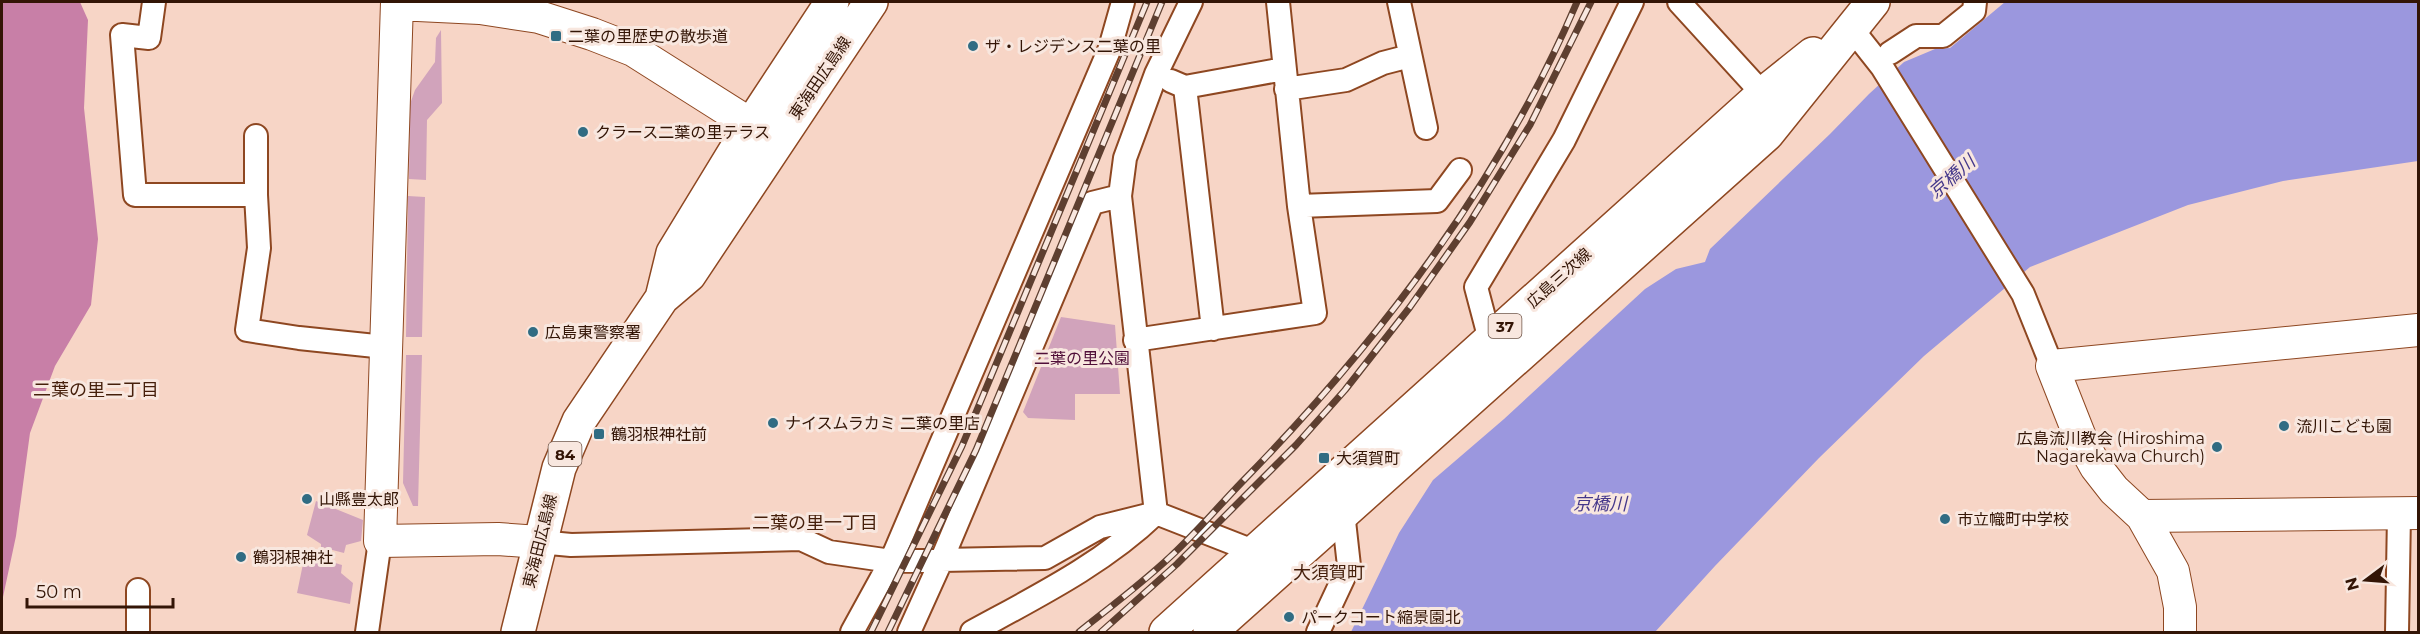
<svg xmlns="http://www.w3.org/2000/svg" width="2420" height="634" font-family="Montserrat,'Noto Sans JP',sans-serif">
  <rect width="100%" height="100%" fill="#f7d5c6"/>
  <path fill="#d1a3bb" d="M441,30l1,73 -15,17 -1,60 -17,-1 1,-75 5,-14 20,-28 1,-24z
    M408,196l17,1 -3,140h-16z
    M1061,317l54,8 5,69h-45v26l-47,-2 -5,-6z
    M406,355h16l-4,151h-5l-10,-23z
    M316,501l47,19 -2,21 -15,4 -2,8 -23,-6v-3l-14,-9z
    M318,558l24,7 -1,8 12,10 -3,21 -53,-11 6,-29 14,-4z"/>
  <path fill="#c87fa7" d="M2,2h78l8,18 -4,88 14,131 -7,66 -36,61 -25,67 -14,103 -13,61 -1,26z"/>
  <path fill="#9b97de" d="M2005,2h413v159l-135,20 -95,24 -158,62 -106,89 -105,102 -104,108 -60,66h-304l48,-99 34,-53 71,-61 141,-130 31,-20 29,-7 5,-13 120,-115 39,-40 35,-32 31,-13 15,-1z"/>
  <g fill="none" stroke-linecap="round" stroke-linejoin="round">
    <g stroke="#8e4721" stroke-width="26">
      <path id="street" d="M154,2l-5,36 -27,-3 13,160h121
        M1399,2l27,126
        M1679,2l84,92
        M1852,29l30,38 141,227 29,72
        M1890,53l26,-17h27l31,-25 1,-9
        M1171,81l14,6 99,-18
        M1185,87l28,242
        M1286,89l60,-9 37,-17 27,-7
        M256,136v59l3,53 -12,82 52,8 86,9
        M1299,206l138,-5 23,-31
        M1135,340l180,-27 -16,-107 -21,-204
        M1490,340l-14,-53 88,-147 68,-138
        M539,542l32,3 230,-6 28,13 62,9 154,-3 55,-31 56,-14 110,43
        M138,632v-42
        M367,632l13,-91
        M852,632l39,-71 219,-513 13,-46
        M909,632l33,-73 150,-356 28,-7
        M972,632c64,-35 131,-68 184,-119l-36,-317 5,-38 31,-84 35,-72
        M1318,632l31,-66 -6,-54
        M2397,632l2,-118"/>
    </g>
    <g stroke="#8e4721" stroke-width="34">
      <path id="secondary" d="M397,2l-17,539 118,-2 41,3
        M397,4l83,4 59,9 53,17 41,16 139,88
        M2142,516l276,-3
        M2180,632v-25l-7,-36 -31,-55 -28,-26 -18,-23 -14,-25 -30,-76 366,-36"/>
    </g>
    <g stroke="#8e4721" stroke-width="36">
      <path id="primary" d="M662,298l11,-45 78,-128 81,-123
        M518,632l41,-164 20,-47 83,-123 27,-23 182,-273
        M1166,632l597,-538 50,-40
        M1210,632l557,-498 106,-132"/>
    </g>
    <use href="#street" stroke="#fff" stroke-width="22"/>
    <use href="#secondary" stroke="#fff" stroke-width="32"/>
    <use href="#primary" stroke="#fff" stroke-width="33"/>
    <g stroke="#5e3f30" stroke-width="7">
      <path id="rail" d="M871,632l91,-186 185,-444
        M888,632l88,-182 186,-448
        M1079,632c30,-24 62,-48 91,-75 25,-23 48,-50 72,-75 137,-140 258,-299 335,-480
        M1101,632l76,-68 119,-119 49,-55 65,-83 60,-85 60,-97 61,-123"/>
    </g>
    <use href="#rail" stroke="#f8e7df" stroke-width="4.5" stroke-dasharray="14" stroke-linecap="butt"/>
  </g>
  <g fill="#306c83" stroke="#f8e7df" stroke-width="2">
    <rect x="550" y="30" width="12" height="12" rx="3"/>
    <circle cx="973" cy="46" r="6"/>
    <circle cx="583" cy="132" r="6"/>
    <circle cx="533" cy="332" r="6"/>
    <circle cx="773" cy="423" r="6"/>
    <circle cx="2284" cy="426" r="6"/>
    <rect x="593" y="428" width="12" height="12" rx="3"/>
    <circle cx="2217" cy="447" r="6"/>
    <rect x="1318" y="452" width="12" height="12" rx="3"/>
    <circle cx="307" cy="499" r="6"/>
    <circle cx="1945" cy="519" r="6"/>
    <circle cx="241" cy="557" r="6"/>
    <circle cx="1289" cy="617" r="6"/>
  </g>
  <g text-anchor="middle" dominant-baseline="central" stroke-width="6" stroke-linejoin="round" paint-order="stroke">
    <g fill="#f8e7df" stroke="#6e5447" stroke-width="1.5">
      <rect x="1488.5" y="314" width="33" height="24" rx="4.5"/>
      <rect x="548.5" y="442" width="33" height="24" rx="4.5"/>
    </g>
    <g font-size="15" font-weight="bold" fill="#331506">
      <text x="1505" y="326">37</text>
      <text x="565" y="454">84</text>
    </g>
    <g font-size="16" fill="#331506" stroke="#f8e7df" text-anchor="start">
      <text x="568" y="36">二葉の里歴史の散歩道</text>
      <text x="985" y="46">ザ・レジデンス二葉の里</text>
      <text x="595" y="132">クラース二葉の里テラス</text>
      <text x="545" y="332">広島東警察署</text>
      <text x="785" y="423">ナイスムラカミ 二葉の里店</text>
      <text x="2296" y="426">流川こども園</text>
      <text x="611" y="434">鶴羽根神社前</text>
      <text x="2205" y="438" text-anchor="end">広島流川教会 (Hiroshima<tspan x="2205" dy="18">Nagarekawa Church)</tspan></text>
      <text x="1336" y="458">大須賀町</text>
      <text x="319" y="499">山縣豊太郎</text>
      <text x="1957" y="519">市立幟町中学校</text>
      <text x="253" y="557">鶴羽根神社</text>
      <text x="1301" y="617">パークコート縮景園北</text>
    </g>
    <g font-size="16" fill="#331506" stroke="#f8e7df">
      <text transform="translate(820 78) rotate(-56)">東海田広島線</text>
      <text transform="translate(1559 278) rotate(-42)">広島三次線</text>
      <text transform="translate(540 541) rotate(-76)">東海田広島線</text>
    </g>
    <g font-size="16" fill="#500f39" stroke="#f8e7df">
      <text x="1082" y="358">二葉の里公園</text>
    </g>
    <g font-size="18" font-style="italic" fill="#45388b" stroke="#f8e7df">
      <text transform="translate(1952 177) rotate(-41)">京橋川</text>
      <text x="1600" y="504">京橋川</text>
    </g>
    <g font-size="18" fill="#451f0b" stroke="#f8e7df">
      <text x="96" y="390">二葉の里二丁目</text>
      <text x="815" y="523">二葉の里一丁目</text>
      <text x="1329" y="573">大須賀町</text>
    </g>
  </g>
  <rect width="2420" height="634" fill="none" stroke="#331506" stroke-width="6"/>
  <g transform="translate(2366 580) rotate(254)" stroke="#f8e7df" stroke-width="4.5" paint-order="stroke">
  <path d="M0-4.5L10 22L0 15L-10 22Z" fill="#331506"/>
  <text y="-9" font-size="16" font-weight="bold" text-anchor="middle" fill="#331506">N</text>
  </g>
  <path d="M27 598v9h146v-9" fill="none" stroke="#331506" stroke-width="3"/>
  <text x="36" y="598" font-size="18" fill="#331506" stroke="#f8e7df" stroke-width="4.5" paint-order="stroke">50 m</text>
</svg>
